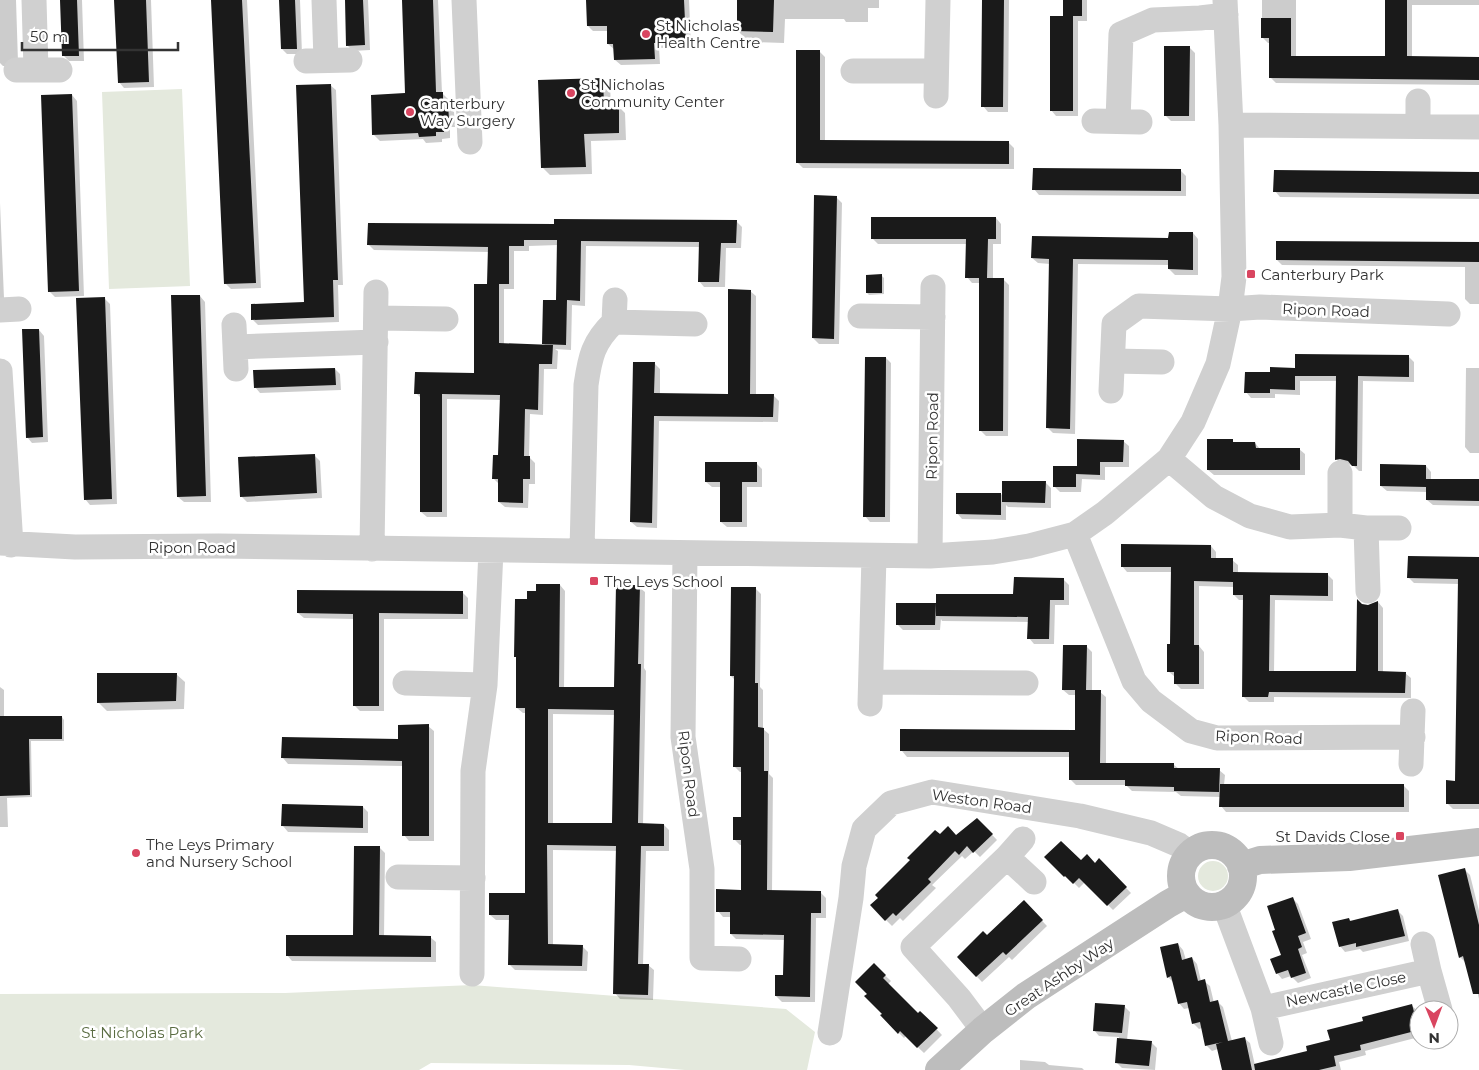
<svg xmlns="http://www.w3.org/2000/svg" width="1479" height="1070" font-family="Montserrat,sans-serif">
  <rect width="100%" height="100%" fill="#fff"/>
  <path fill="#e4e9dd" d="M182,89l8,197 -81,3 -7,-197z
    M1198 876a15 15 0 1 1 30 0a15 15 0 1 1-30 0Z
    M472,985l314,24 29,23 -8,38h-122l-56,-5 -198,-2 -12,7h-419v-76l285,-1z"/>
  <path fill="#0003" fill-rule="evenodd" d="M0,0h16l2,62 -6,4h-9l-3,-3z
    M61,0h21l2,61h-15l-5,-5z
    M116,0h35l3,87 -30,1 -5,-6z
    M213,0h34l14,288 -30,1 -5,-5z
    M280,0h20l2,54h-15l-5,-5z
    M346,0h22l2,50 -17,1 -6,-6z
    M403,0h35l4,93 7,7v7l5,5 1,15h-5v11l-8,1v3l-16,1 -3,-4 -43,2 -7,-7 34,-39z
    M587,0h102l2,47 -32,1 1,16 -39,1 -6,-5v-10l-7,-6v-13h-15l-5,-5z
    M738,0h141v8h-11v14h-22l-2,-3h-59l-1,24 -35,-1 -11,-11z
    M984,0h25l-1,112h-20l-5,-6z
    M1064,0h23v21h-9v95h-22l-5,-6 13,-93z
    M1262,0h34v57l90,1v-58h93v5h-67v52l67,1v27l-203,-2 -6,-6v-34h-2l-6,-6z
    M1189,47l6,6v68h-24l-6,-6z
    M819,51l6,6v85l184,1 5,5v21l-211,-1 -6,-6z
    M603,79l7,7 1,20h7l7,7 1,27 -35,1 1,33 -42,1 -7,-7z
    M330,85l6,5 7,195h-5l1,37 -81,3 -5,-5 53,-17z
    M72,95l5,6 7,195 -29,1 -6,-6z
    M1181,171l5,5v20l-147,-1 -5,-6z
    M1479,173v26l-199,-2 -5,-6z
    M836,197l6,6 -3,141h-20l-6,-6z
    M0,203l4,95h-4z
    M996,218l5,6v20h-8v35h10l6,6 -1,151h-22l-6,-6 1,-147h-9l-5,-6v-33h-89l-6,-6z
    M736,221l6,6 -1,21h-15l-1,39h-21l-5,-6 1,-34 -114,-1 -1,60 -13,-1 -1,45 -16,-1 3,2 -1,18h-13l-1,46 -13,-1 -1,43 6,6v21h-6l-1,24 -23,-1 -6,-5v-18l-6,-6 7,-21 1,-57 -54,-1v118h-20l-6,-5 1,-113 -6,-6 59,-19 14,-89v-33l-115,-2 -5,-5 186,-20zM558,245l1,56 -16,42 3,3 -42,-2v-55h10v-38h15v-5z
    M1193,233l5,6v36h-23l-6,-6v-4l-91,-1 -3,170 -22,-1 -5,-5 2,-164 -12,-1 -6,-5 138,-19z
    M1479,243v61h-9l-5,-5v-32l-183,-2 -5,-5z
    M881,275l3,3v16l-15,1 -2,-2z
    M750,291l6,5v99h17l6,6 -1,21 -119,-1 -2,107 -20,-1 -6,-5 23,-159 6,6v25l69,1z
    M200,296l5,6 6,200h-27l-6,-5z
    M104,298l6,6 7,200 -27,1 -5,-6z
    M39,330l5,6 4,106 -16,1 -5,-6z
    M1408,356l6,6v20l-51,-1 -1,90h-3l-5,-5 -7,-2 -5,1 -6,-6 1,-78h-37v14l-25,-1v4h-24l-5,-6 26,-19 24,-4z
    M886,358l5,5 -1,159h-20l-5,-6z
    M1466,368h13v85h-9l-5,-6z
    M335,369l5,5 1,16 -81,3 -5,-6z
    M1123,441l6,5v21h-24v13l-23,-1 -1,13h-21l-6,-6 24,-18z
    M1232,441l3,2h20l5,6h39l6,5v21h-91l-6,-5z
    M314,455l6,6 2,37 -75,4 -6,-6z
    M757,464l5,5v18h-15v40h-20l-6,-5v-35h-9l-6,-5z
    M1426,466l5,6v8l48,1v25l-46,-1 -6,-5v-8l-40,-1 -6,-5z
    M1045,482l6,6v20l-43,-1 -2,-2v15l-44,-1 -5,-6 44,-19 2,2z
    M1211,546l5,6v8h16l6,5v9l90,1 5,5v21l-58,-1 -1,72h84l3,-67 7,2 10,-5 5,6v65h22l6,5v20l-137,-1v5h-25l-6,-6 1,-96h-5l-5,-5v-8l-35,-1v60l5,6v37h-23l-6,-6v-6l-7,-6 3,-25 1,-74h-45l-5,-6z
    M1479,559v250h-26l-6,-6 10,-21 2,-198 -45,-1 -5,-5z
    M1064,580l5,5v20h-14l-1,39h-20l-5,-6v-16l-87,-1 -1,-2 -1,11h-37l-6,-6 38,-20 2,2 78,-10z
    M560,585l5,6 -1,97h51l24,-101 6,5 -1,76 2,3 -3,154h21l5,5v21h-23l-3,114h5l6,5 -1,30 -33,-1 -5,-6 3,-142 -65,-1v96h29l6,6 -1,19 -72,-1 -5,-5v-45h-14l-6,-5 36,-21v-181h-3l-6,-5 11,-108 9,-7zM553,714l63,1 -2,110 -61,-1z
    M755,588l6,6 -1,93 3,3v39l6,5v40l4,4 -1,114 49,1 5,5v20h-10l-1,84h-33l-6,-6 9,-20v-36l-49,-1 -5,-5v-17h-8l-5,-6 24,-20v-46h-2l-6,-6 8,-21v-46h-2l-6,-6 1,-86 -4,-4z
    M462,592l6,6v21h-84v92h-24l-6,-6v-86l-50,-1 -6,-5z
    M1086,646l6,6v40h8l6,5v68h68l5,4 40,1 6,5 -1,10 180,1 5,5v21h-183l-5,-6v-9l-40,-1 -5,-4 -44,-1 -6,-6h-50l-6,-6v-22h-163l-5,-6 174,-19v-37h-7l-6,-5z
    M176,674l9,8 -1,27 -77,2 -9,-9z
    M0,687l4,3v27h58l2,3v21h-33l1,56 -25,1 1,29h-8z
    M428,726l6,5v110h-25l-5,-6 -1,-69 -115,-2 -5,-6 116,-18z
    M363,807l5,5v21l-80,-1 -5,-6z
    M977,819l20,21 -17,17 -6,-6 -9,8 -3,-3 -30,29 4,3 -33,33 -3,-3 -8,8 -21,-21 69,-69 17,1z
    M379,847l6,6 -1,84h46l6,5v20l-144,-1 -5,-6 68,-19z
    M1046,857l49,7 4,-4 32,33 -18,17 -28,-28 -6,6 -8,-8 -1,1z
    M1465,870l5,5 9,36v88l-3,-13 -11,-24 -5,-5z
    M1292,898l6,6 13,35 -8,3 4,11 -5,2 9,23 -13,5 -7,-7 -9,3 -5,-6 5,-17 -5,-25z
    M1024,902l23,24 -35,34 -3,-3 -27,25 -24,-25 29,-20z
    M1398,911l5,5 6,25 -46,11 -3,-3 -15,3 -5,-6 9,-27 3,3z
    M1178,944l5,6 3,10 6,-2 5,6 4,17h3l6,5 4,17 4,-1 5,5 9,34 12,-3 6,5 6,27h-33l-5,-21 -6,2 -6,-6 -4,-17 -3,1 -6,-6 -4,-15 -5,1 -5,-6 -5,-20 -6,-6z
    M874,965l17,16 -3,3 30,31 3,-2 21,22 -18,18 -18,-17 -2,2 -22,-22 1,-2 -15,-20z
    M1124,1006l6,6 -3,28 24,2 6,6 -2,22 -33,-2 -5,-5 2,-26 -20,-1 -5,-6z
    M1412,1006l7,6v25l-54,14 1,4 -27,7 2,8h-66l89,-48z
    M1020,1060l25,2 4,3 33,3 2,2h-64z"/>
  <path fill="#1a1a1a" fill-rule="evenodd" d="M60,0h17l2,56h-17z
    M114,0h32l3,82 -31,1z
    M211,0h31l14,283 -32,1z
    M279,0h16l2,49h-16z
    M345,0h18l2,45 -19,1z
    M402,0h31l3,92h7v12h5l1,16h-5v12h-8v4l-17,1 -1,-4 -46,2 -1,-40 34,-2z
    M586,0h98l2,42 -32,1 1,16 -41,1 -1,-16h-6v-18h-20z
    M737,0h37l-1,32 -36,-1z
    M982,0h22l-1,107h-22z
    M1063,0h19v16h-9v95h-23v-95h13z
    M1385,0h22v56l72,1v23l-210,-2v-40h-8v-20h30v38h94z
    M1164,46h26l-1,70h-25z
    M796,50h24v90l189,1v23l-213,-1z
    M603,78l1,27h15v28l-35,1 2,33 -45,1 -3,-88z
    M331,84l7,196h-5l1,37 -83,3v-16l53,-2 -8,-217z
    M72,94l7,197 -31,1 -7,-197z
    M1033,168l148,1v22l-149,-1z
    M1274,170l205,2v22l-206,-2z
    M814,195l23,1 -3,143 -22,-1z
    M871,217h125v22h-8l-1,39h-22l1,-39h-95z
    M554,219l183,1 -1,23h-15l-2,39h-21l1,-40 -118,-1 -1,60 -13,-1 -1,45 -24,-1 1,-44h21h-8l1,-60h-33v6h-15v38h-10v59l54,2 -1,19h-13l-1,46 -13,-1 -1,47h6v23h-7v24l-25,-1v-23h-6l1,-24h5l2,-60 -58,-1v118h-22v-118h-6l1,-22 59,1v-89h13l1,-37 -121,-2 1,-22 186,1z
    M1169,232h24v38l-25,-1v-9l-95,-1 -3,170 -24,-1 3,-169 -18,-1 1,-22 136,2z
    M1276,241l203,1v20l-203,-2z
    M882,274v19h-16v-18z
    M979,278h25l-1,153h-24z
    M728,289l23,1 -1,104h24l-1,23 -119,-1 -2,107 -22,-1 3,-160h22l-1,31 74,1z
    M171,295h29l6,201 -29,1z
    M105,297l7,202 -28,1 -8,-202z
    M22,329h17l4,108 -17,1z
    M1295,354l114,1v22l-51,-1 -1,90h-5l-4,-5 -8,-2 -5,1 1,-84h-41v14l-25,-1v4h-26l1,-21h25v-5l25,1z
    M865,357h21l-1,160h-22z
    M335,368l1,17 -82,3 -1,-18z
    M1077,439l47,1 -1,22h-23v13l-24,-1v13h-23v-21h24z
    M1207,439h26v3h22l1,6h44v22h-93z
    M315,454l2,39 -77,4 -2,-40z
    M705,462h52v20h-15v40h-22v-40h-15z
    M1380,464l46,1v22l-46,-1z
    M1426,479h53v22l-53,-1z
    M1002,481h44l-1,22 -43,-1z
    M956,493h45v22l-45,-1z
    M1121,544l90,1v13h22v14l95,1v23l-58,-1 -1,76h87l1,-72 5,5 6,1 10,-4v70l28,1 -1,21 -136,-1 -1,5h-26l1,-102h-10v-13l-39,-1v64h5v39h-25v-12h-7v-28h3l1,-77h-50z
    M1408,556l71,1v247h-33v-24l9,1 3,-202 -51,-1z
    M1014,577l50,1v22h-14l-1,39h-22l1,-22 -92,-1v-22h77z
    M536,584h24l-1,103h55l2,-102h24l-2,79h3l-3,159 26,1v22h-23l-3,118h11l-1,31 -35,-1 3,-148 -69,-1 1,99 35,1 -1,21 -74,-1 1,-50h-20v-22h36v-185h-9v-51h-2l1,-58h12v-8h9zM548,709l66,1 -2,113h-64z
    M731,587h25l-1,96h3v44l6,1v43h4l-1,119 54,1v22h-10l-1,84 -35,-1v-21h8l1,-40 -54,-1v-22h-14v-23l25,1v-50h-8v-23h8v-50h-8l1,-91h-4z
    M297,590l166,1v23l-84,-1v93h-26v-92l-56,-1z
    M896,603h40l-1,22h-39z
    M1063,645h24l-1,45h-24z
    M97,673h80l-1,28 -79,2z
    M1075,690h26l-1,73h74v5h46l-1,24 -45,-1v-4l-49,-1v-6h-56v-28l-169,-1v-22l175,1z
    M0,716h62v23h-33l1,56 -30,1z
    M429,724v112h-27v-75l-121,-3 1,-21 116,2v-14z
    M1220,784h184v23h-185z
    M282,804l81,2v22l-82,-2z
    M977,818l16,16 -20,19 -6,-7 -8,9 -4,-4 -27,28 3,3 -35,34 -3,-3 -8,8 -15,-16 8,-7 -3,-3 35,-35 -3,-2 28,-28 5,4 8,-8 8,9z
    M1061,841l20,19 6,-6 8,9 4,-5 28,29 -20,19 -28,-28 -6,6 -8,-8 -1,1 -20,-20z
    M354,846h26l-1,89 52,1v21l-145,-1v-21h67z
    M1465,868l14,57v69h-6l-10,-38 -4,2 -21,-83z
    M1293,897l13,36 -8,3 4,11 -4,2 8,24 -15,5 -3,-8 -12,4 -6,-15 11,-4 -9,-24 3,-1 -8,-24z
    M1024,900l19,20 -37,35 -3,-3 -27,25 -19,-20 26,-26 4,4z
    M1398,909l7,27 -49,11v-4l-17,4 -7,-25 17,-4 1,3z
    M1178,943l4,17 10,-3 6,24 7,-2 5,23 8,-2 10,41 17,-4 7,33h-30l-6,-26 7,-2 -18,4 -5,-24 -8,2 -5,-22 -9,2 -7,-28 -4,2 -7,-31z
    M874,963l12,12 -3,3 35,35 2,-2 18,17 -21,20 -17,-17 -2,3 -18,-19 2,-1 -18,-18 3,-2 -12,-12z
    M1095,1003l30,2 -3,28 -29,-2z
    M1412,1004l2,8 5,-2v20l-59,15 1,5 -27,6 2,10 -17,4h-64l-1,-6 53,-13 -1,-5 24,-6 -3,-10 36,-9 -1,-4z
    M1117,1038l35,3 -3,25 -34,-3z"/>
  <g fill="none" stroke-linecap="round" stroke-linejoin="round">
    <path stroke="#d0d0d0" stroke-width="25" d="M34,0l2,70
      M324,0l2,60
      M464,0l6,142
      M306,61l44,-1
      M16,70h44
      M853,71h82
      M936,96l2,-96
      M1094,121l46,1
      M1118,121l3,-87 32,-14 47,-2 26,-3
      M1231,125l248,2
      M1418,126v-25
      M0,310l19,-1
      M860,316l73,1
      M376,318l70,1
      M614,322l81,2
      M234,325l2,44
      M235,347l141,-5
      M1113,361l49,1
      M0,371l11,174
      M1111,391l3,-67 25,-18 91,3 30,-2 188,7
      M1169,459l45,38 36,19 40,11 50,-2
      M1340,473v52l26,3 2,63
      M1366,528h33
      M1075,534l59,147 17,20 40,30 26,7 196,-1
      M0,543l75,4 144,-1 711,10 63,-4 36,-6 46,-12 30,-21 64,-54 24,-37 25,-58 12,-55 4,-32 -3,-152 -6,-125
      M372,549l4,-257
      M582,551l4,-166c4,-28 7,-43 28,-63l1,-22
      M685,553l-2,184 19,132v89l37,1
      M930,556l3,-269
      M871,682l155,1
      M405,683l80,2
      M870,704l4,-148
      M1411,764l2,-53
      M1007,857l27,25
      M398,877l75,1
      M1224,904l39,104 8,35
      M1423,944l6,27
      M472,974l1,-203 12,-86 6,-135
      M1263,1008l166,-37 11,39
      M983,1030l-24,-32 -46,-51 94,-90 16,-18
      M830,1033l21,-135 3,-32 10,-37 27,-26 41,-11 148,24 71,17 28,12 11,8"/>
    <path stroke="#bdbdbd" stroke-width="28" d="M1181 876a31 31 0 1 1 62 0a31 31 0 1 1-62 0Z
      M1241,866l19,-6 89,-3 130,-15
      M939,1070l44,-40 43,-34 142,-92 18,-10"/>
  </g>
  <g fill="#d94560" stroke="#fff" stroke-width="2">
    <circle cx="646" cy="34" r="5"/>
    <circle cx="571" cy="93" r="5"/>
    <circle cx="410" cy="112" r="5"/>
    <rect x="1246" y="269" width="10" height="10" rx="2.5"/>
    <rect x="589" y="576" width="10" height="10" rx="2.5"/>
    <rect x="1395" y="831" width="10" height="10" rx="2.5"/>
    <circle cx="136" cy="853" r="5"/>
  </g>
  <g text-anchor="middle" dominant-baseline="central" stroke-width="5" stroke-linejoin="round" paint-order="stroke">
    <g font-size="15" fill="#333" stroke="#fff" text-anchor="start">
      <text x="656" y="25">St Nicholas<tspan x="656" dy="17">Health Centre</tspan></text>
      <text x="581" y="84">St Nicholas<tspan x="581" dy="17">Community Center</tspan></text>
      <text x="420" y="103">Canterbury<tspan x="420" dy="17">Way Surgery</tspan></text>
      <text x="1261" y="274">Canterbury Park</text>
      <text x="604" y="581">The Leys School</text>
      <text x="1390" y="836" text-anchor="end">St Davids Close</text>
      <text x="146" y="844">The Leys Primary<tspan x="146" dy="17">and Nursery School</tspan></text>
    </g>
    <g font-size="15" fill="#333" stroke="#fff">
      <text transform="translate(1326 310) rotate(2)">Ripon Road</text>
      <text transform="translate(932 436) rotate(-89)">Ripon Road</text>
      <text x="192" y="547">Ripon Road</text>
      <text transform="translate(1259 737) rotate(2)">Ripon Road</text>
      <text transform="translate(689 774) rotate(83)">Ripon Road</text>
      <text transform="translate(982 801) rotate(8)">Weston Road</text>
      <text transform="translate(1059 977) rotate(-34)">Great Ashby Way</text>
      <text transform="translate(1346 989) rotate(-12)">Newcastle Close</text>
    </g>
    <g font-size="15" fill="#5a6c42" stroke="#fff">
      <text x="142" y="1032">St Nicholas Park</text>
    </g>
  </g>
  <g transform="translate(1434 1025) rotate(179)"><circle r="24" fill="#ffffff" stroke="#adadad"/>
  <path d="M0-4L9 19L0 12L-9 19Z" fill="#d94560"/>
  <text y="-8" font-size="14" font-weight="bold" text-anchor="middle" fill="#333333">N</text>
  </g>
  <path d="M22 42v8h156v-8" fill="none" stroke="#333333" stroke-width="2.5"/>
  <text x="30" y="42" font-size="15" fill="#333333" stroke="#ffffff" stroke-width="4" paint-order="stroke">50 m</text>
</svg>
